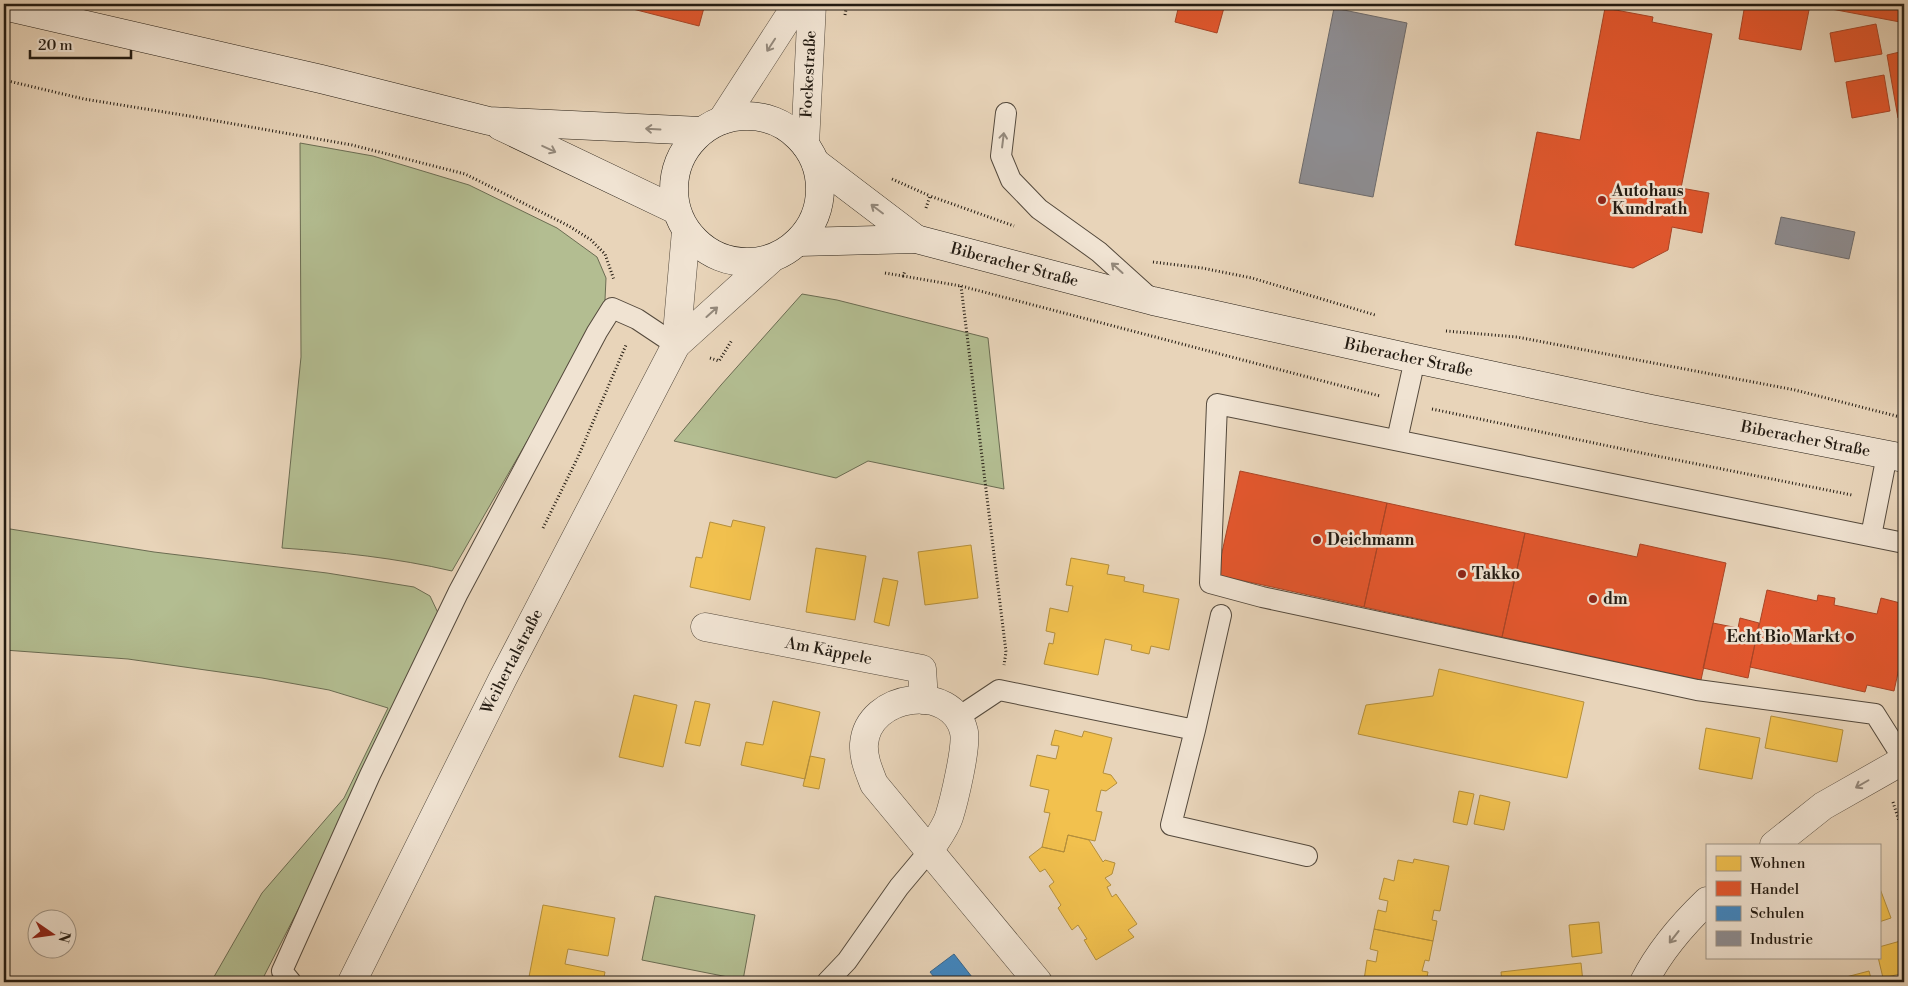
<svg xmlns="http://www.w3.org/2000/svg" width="1908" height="986" font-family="'Libre Bodoni',serif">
  <rect width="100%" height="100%" fill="#e8d4b9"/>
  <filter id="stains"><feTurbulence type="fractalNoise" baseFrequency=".004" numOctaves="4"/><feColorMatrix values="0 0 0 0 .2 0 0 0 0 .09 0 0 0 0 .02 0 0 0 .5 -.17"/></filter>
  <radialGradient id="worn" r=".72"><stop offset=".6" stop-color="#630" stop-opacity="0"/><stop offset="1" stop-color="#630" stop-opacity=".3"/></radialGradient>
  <path fill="#b3bd91" stroke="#6b6c52" d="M300,143l73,13 96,29 88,43 40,29 9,21 -1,22 -24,48 -129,223c-55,-13 -113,-19 -170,-23l19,-191z
    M802,294l35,6 151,38 16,151 -136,-28 -32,17 -162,-37 47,-56z
    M4,528l150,24 173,21 87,14 16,9 9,19 -137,287 -41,80h-50l51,-89 82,-95 44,-90 -59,-18 -67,-12 -134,-19 -124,-9z
    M655,896l100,19 -12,65 -101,-20z"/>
  <path fill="#f2c14e" stroke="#b48f3c" d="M733,520l32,7 -15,73 -60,-13 6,-30 6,1 8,-36 21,5z
    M971,545l7,53 -53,7 -7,-53z
    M816,548l50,8 -11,64 -49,-8z
    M1071,558l38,7 -2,9 18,3 -1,4 20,4 -1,7 36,7 -10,51 -18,-4 -2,8 -18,-4 1,-5 -27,-6 -7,36 -54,-11 5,-21 4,1 2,-11 -9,-2 4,-23 18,4 5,-26 -7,-1z
    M883,578l15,3 -9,45 -15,-4z
    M1439,669l145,33 -17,76 -209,-44 8,-29 67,-9z
    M634,695l43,10 -14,62 -44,-10z
    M695,701l15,3 -10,42 -15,-3z
    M773,701l47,11 -15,67 -64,-14 5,-23 17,3z
    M1771,716l72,14 -6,32 -72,-14z
    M1706,728l54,10 -8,41 -53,-10z
    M1055,730l27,7 2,-6 28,7 -9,35 8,2 6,8 -11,8 -5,-1 -5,21 6,1 -7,29 -27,-6 -4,17 -22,-5 8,-34 -6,-1 5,-22 -19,-4 7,-31 19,4 3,-13 -8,-1z
    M810,756l15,3 -6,30 -16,-3z
    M1459,791l15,3 -7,31 -14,-3z
    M1480,795l30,7 -6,28 -30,-6z
    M1068,835l21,5 14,22 2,-2 10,3 -3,11 -7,4 6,7 -4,2 5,10 4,-3 21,30 -9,6 6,7 -38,23 -12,-20 3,-1 -9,-14 -6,5 -14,-22 3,-3 -12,-19 5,-4 -9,-13 -5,3 -11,-15 13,-10 22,5z
    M1414,859l35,7 -9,45 -6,-1 -2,10 5,1 -4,20 -59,-12 4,-19 8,2 2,-11 -9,-2 5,-21 10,3 4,-21 15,3z
    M1879,886l12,32 -12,4z
    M543,905l72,13 -7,38 -40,-7 -3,15 40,8 -2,10h-75z
    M1599,922l3,31 -30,4 -3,-32z
    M1374,929l59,12 -4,20 -4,-1 -3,11 6,1 -2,10h-53l-9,-2 3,-20 9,2 2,-11 -8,-2z
    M1904,940v33l-21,5 -5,-21h1v-10z
    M1581,963l2,19h-81l-1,-10z
    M1869,971l3,11h-45z"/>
  <path fill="#e4572e" stroke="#aa4526" d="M625,4h80l-6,22 -74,-19z
    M1159,4h66l-8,29 -42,-11 3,-13z
    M1745,4l65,1 -9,45 -62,-11z
    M1805,4h99l-4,18z
    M1605,8l48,9 -1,5 60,12 -31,154 28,5 -7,40 -30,-6 -4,23 -35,18 -118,-23 22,-113 43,8z
    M1876,24l6,30 -47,8 -5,-29z
    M1904,51v66l-6,1 -11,-63z
    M1884,75l6,36 -38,7 -6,-36z
    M1240,471l147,32 -23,104 -147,-32z
    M1387,503l138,30 -23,104 -138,-30z
    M1525,533l112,24 3,-13 86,19 -25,117 -199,-43z
    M1767,590l50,11 1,-6 17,3 -1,7 43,9 4,-16 23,6v41l-10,46 -27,-6 -2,7 -115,-25z
    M1740,618l19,5 -11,55 -45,-10 10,-45 25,5z"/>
  <path fill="#3f88c5" stroke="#37678f" d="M954,954l18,23 -6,5h-28l-8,-10z"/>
  <path fill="#8d8d92" stroke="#6d6b6c" d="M1334,8l73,15 -34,174 -74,-14z
    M1781,217l74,15 -6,27 -74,-15z"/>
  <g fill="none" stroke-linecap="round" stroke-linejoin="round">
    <g stroke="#54493c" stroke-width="22">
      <path id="service" d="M1006,113l-5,43 10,24 28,29 60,43 52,47
        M1397,440l18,-81
        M1871,536l16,-81
        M957,718l42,-28 196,40 26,-115
        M1195,730l-24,95 136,31
        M1904,760l-29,-46 -178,-24 -435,-93 -52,-14 7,-179 687,139
        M291,982l-9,-11 88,-196 88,-182 139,-261 15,-24 25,11 39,26
        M827,982l20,-21 52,-74 31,-37"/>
    </g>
    <g stroke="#54493c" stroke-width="29">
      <g id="minor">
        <path d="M722,120l75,-116"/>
        <path id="s1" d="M805,144l7,-140"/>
        <path id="s2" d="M705,627l217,42 2,31"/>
        <path d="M1774,845l49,-39 81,-46"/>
        <path d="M930,850c6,-10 15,-21 19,-33 5,-16 18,-70 15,-85 -11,-50 -96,-39 -100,12 -1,14 5,27 10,40l164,198"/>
        <path d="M1644,982c15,-30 38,-57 63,-81"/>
      </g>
    </g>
    <g stroke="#54493c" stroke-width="29">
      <g id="tertiary">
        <path d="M676,345l10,-114"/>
        <path id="s3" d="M352,982l151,-304 173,-333 94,-85"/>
      </g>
    </g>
    <g stroke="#231b12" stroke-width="29">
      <g id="secondary">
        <path d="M4,6l317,73 168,42 212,10"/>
        <circle cx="747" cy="189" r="73"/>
        <path d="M500,126l176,84"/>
        <path d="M816,163l100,76"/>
        <path id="s4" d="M799,242l117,-3 237,62 262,58 236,50 253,49"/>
      </g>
    </g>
    <path stroke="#231b12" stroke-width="3" stroke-dasharray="1 2.5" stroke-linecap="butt" d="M845,15l2,-11
      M4,80l80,19 105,17 163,29 113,29 104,52 22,14 14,14 9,26
      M892,179l38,17
      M926,208l4,-12 84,30
      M1153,262l49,6 50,10 123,37
      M885,273l18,3 2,-5
      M903,276l58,10 419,110
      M961,286l45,366 -2,13
      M1446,331l71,6 278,53 109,28
      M710,358l9,3 13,-21
      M1432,409l205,43 215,43
      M543,528l35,-71 48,-112
      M1893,802l11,35"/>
    <use href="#service" stroke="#f0e3d2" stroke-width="20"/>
    <use href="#minor" stroke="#f0e3d2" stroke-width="28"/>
    <use href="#tertiary" stroke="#f0e3d2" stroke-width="28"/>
    <use href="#secondary" stroke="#f0e3d2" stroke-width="28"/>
  </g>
  <defs><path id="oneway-shaft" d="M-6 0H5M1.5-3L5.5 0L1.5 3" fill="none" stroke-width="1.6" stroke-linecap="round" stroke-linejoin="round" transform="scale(1.25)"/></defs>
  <g stroke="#94897c">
    <use href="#oneway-shaft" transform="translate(771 45) rotate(123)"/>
    <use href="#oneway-shaft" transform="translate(653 129) rotate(-177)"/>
    <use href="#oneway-shaft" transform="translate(1003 140) rotate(-83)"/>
    <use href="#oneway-shaft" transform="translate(549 149) rotate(25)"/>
    <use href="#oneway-shaft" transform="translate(877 209) rotate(-143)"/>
    <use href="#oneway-shaft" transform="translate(1117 268) rotate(-138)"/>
    <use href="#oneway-shaft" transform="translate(712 312) rotate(-42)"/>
    <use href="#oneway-shaft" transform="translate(1862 784) rotate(150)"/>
    <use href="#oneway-shaft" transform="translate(1674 937) rotate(128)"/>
  </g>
  <g fill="#8f2418" stroke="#f0e3d2" stroke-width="2">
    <circle cx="1602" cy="200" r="5"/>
    <circle cx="1317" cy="540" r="5"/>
    <circle cx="1462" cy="574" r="5"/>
    <circle cx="1593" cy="599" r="5"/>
    <circle cx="1850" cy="637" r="5"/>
  </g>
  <g text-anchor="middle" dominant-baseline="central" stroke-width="5" stroke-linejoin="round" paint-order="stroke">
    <g font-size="16" fill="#231b12" stroke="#f0e3d2">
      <text stroke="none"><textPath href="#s1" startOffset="70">Fockestraße</textPath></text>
      <text stroke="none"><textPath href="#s4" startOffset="219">Biberacher Straße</textPath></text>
      <text stroke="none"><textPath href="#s4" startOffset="624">Biberacher Straße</textPath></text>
      <text stroke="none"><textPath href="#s4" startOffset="1029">Biberacher Straße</textPath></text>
      <text stroke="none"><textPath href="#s2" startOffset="126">Am Käppele</textPath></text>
      <text stroke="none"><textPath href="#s3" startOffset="358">Weihertalstraße</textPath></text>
    </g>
    <g font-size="16" font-weight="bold" fill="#231b12" stroke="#f0e3d2" text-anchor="start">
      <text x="1612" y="191">Autohaus<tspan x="1612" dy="18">Kundrath</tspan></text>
      <text x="1327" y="540">Deichmann</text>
      <text x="1472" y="574">Takko</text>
      <text x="1603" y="599">dm</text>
      <text x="1840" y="637" text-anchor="end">Echt Bio Markt</text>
    </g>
  </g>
  <rect width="1908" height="986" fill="none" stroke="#e8d4b9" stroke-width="20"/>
  <rect x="5" y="5" width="1898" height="976" fill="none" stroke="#231b12" stroke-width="2.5"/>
  <rect x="10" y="10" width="1888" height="966" fill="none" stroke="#231b12"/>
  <rect x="1706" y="844" width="175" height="115" fill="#f0e3d2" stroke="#9e9385"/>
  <rect x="1716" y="856" width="25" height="15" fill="#f2c14e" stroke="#9e9385"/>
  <text x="1750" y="868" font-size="15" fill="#231b12">Wohnen</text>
  <rect x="1716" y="881" width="25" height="15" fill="#e4572e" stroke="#9e9385"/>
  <text x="1750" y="894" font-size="15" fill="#231b12">Handel</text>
  <rect x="1716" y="906" width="25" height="15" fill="#3f88c5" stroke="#9e9385"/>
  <text x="1750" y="918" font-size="15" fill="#231b12">Schulen</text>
  <rect x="1716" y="931" width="25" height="15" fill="#8d8d92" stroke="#9e9385"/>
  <text x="1750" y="944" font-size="15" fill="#231b12">Industrie</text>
  <g transform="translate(52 934) rotate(103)"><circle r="24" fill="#f0e3d2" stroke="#9e9385"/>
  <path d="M0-4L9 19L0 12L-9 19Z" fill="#8f2418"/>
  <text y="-8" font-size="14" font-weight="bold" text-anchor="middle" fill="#231b12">N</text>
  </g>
  <path d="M30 50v8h101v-8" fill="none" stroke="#231b12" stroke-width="2.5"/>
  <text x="38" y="50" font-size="15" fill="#231b12" stroke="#f0e3d2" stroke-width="4" paint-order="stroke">20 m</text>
  <rect width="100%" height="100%" filter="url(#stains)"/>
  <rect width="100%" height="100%" fill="url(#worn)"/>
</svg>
